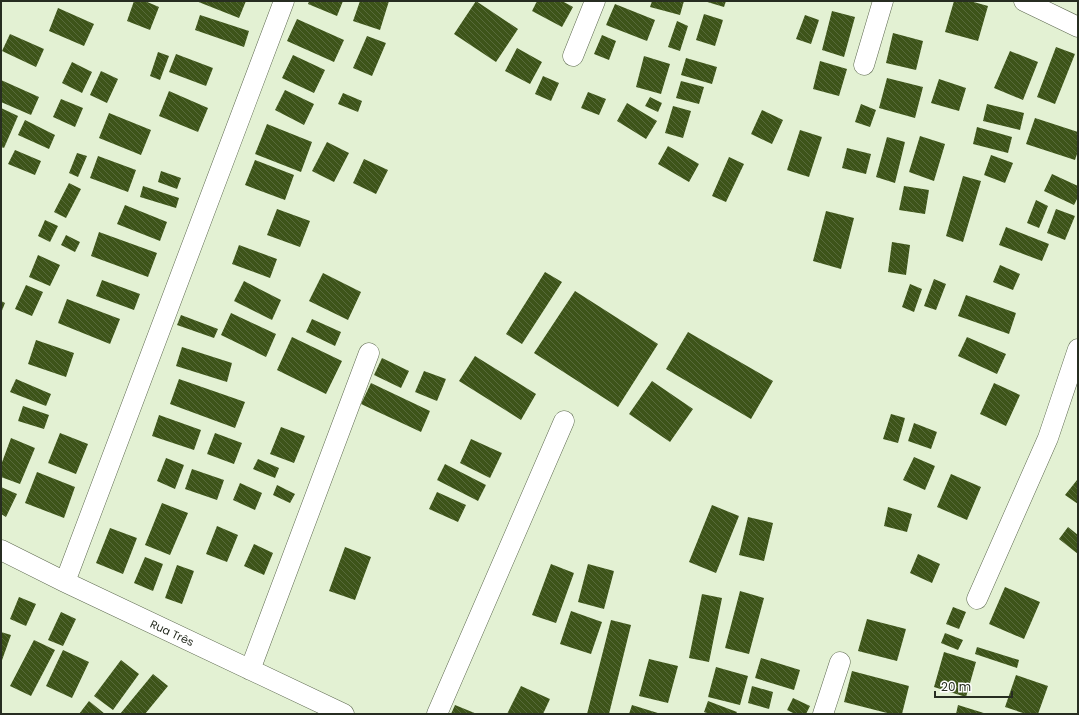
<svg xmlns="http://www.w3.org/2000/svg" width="1079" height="715" font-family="Poppins,sans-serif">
  <defs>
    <pattern id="building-back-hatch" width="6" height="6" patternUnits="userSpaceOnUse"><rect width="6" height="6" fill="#3d5419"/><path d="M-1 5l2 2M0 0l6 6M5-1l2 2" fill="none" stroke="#576a3a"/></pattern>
  </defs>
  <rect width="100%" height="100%" fill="#e3f1d3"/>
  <path fill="url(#building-back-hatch)" d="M134,1h11l14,6 -9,23 -23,-9z
    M196,1h50l-7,17z
    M309,1h34l-6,15 -29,-12z
    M360,1h29l-9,29 -27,-9z
    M476,1l42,28 -22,33 -42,-28z
    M537,1h25l11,6 -11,20 -30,-16z
    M652,1h32l-4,14 -30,-8z
    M704,1h22l-2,6z
    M954,1h16l18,5 -10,35 -33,-9z
    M615,4l40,16 -8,21 -41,-16z
    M58,8l36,16 -10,22 -35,-15z
    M832,11l23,6 -11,40 -22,-7z
    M704,14l19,6 -8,26 -19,-6z
    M200,15l49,16 -5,16 -49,-17z
    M805,15l14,5 -8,24 -15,-5z
    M297,19l47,21 -10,22 -47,-21z
    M677,21l11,5 -8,25 -12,-4z
    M893,33l30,8 -7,29 -30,-7z
    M10,34l34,15 -8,18 -34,-16z
    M602,35l14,6 -7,19 -15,-6z
    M367,36l19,7 -14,33 -19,-8z
    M1056,47l19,7 -20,50 -18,-7z
    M517,48l25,14 -12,22 -25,-13z
    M1010,51l28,11 -15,38 -29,-12z
    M158,52l11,4 -9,24 -10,-4z
    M176,54l37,14 -7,18 -37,-14z
    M293,55l32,15 -11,23 -32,-15z
    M644,56l26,8 -9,30 -25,-7z
    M686,58l31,9 -5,17 -31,-9z
    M820,61l27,8 -8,27 -26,-7z
    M72,62l20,10 -10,21 -20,-10z
    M101,71l17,8 -11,24 -17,-8z
    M543,76l16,7 -8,18 -16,-7z
    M887,78l36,9 -8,31 -36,-10z
    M939,79l27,9 -7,23 -28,-8z
    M1,80l38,17 -8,18 -30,-13z
    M681,81l23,6 -5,17 -23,-6z
    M285,90l29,14 -10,21 -29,-15z
    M169,91l39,17 -10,24 -39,-16z
    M588,92l18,7 -7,16 -18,-7z
    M343,93l19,8 -4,11 -20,-8z
    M650,97l12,6 -4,9 -13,-6z
    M61,99l22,9 -8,19 -22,-10z
    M627,103l30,18 -11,18 -29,-18z
    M861,104l15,6 -6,17 -15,-5z
    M987,104l37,9 -4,17 -37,-9z
    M673,106l18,5 -8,27 -18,-5z
    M1,108l17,8 -14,32 -3,-1z
    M762,110l21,10 -11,24 -21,-10z
    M109,113l42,17 -10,25 -42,-17z
    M1035,118l43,14v19l-3,9 -49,-16z
    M25,120l30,15 -6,14 -31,-14z
    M267,124l45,18 -11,30 -46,-18z
    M977,127l35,10 -4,16 -35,-9z
    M800,130l22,7 -13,40 -22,-7z
    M920,136l25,8 -11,37 -25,-9z
    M887,137l18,5 -10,41 -19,-6z
    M327,142l22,11 -15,29 -22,-11z
    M668,146l31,18 -10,18 -31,-18z
    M847,148l24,6 -5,20 -24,-6z
    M15,150l26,11 -6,14 -27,-11z
    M77,153l10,3 -9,21 -9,-4z
    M991,155l22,8 -8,20 -21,-8z
    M98,156l38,14 -8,22 -38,-14z
    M729,157l15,7 -18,38 -14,-6z
    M364,159l24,11 -12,24 -23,-11z
    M255,160l39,15 -9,25 -40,-15z
    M161,171l20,7 -4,11 -19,-7z
    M1052,174l26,12v11l-4,8 -30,-14z
    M963,176l18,5 -18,61 -17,-6z
    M69,183l12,6 -15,29 -12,-6z
    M143,186l36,12 -3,10 -36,-11z
    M904,186l25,4 -4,24 -26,-4z
    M1036,200l12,6 -9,22 -12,-5z
    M125,205l42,17 -7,19 -43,-17z
    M277,209l33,12 -10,26 -33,-12z
    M1056,209l19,7 -10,24 -18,-7z
    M826,211l28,7 -13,51 -28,-8z
    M45,220l13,6 -8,16 -12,-6z
    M1006,227l43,17 -7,17 -43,-16z
    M99,232l58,21 -9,24 -57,-21z
    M66,235l14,7 -5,10 -14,-7z
    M892,242l18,3 -4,30 -18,-3z
    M239,245l38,14 -7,19 -38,-14z
    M38,255l22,10 -10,21 -21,-9z
    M1000,265l20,9 -7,16 -20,-8z
    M545,272l17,10 -40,62 -16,-10z
    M323,273l38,19 -13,28 -39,-19z
    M934,279l12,5 -10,26 -12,-4z
    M102,280l38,14 -6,16 -38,-14z
    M244,281l37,19 -9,20 -38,-19z
    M910,284l12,5 -8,23 -12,-5z
    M26,285l17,7 -11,24 -17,-7z
    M575,291l83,53 -40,63 -84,-54z
    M966,295l50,18 -7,21 -51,-18z
    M67,299l53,20 -10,25 -52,-21z
    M1,301l4,2 -4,10z
    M231,313l45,21 -10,23 -45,-22z
    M181,315l37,14 -4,9 -37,-13z
    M312,319l29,13 -6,14 -29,-14z
    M688,332l85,49 -22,38 -85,-50z
    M292,337l50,24 -16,33 -49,-24z
    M967,337l39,17 -9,20 -39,-18z
    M36,340l38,13 -8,24 -38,-13z
    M182,347l50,16 -5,19 -51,-16z
    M475,356l61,38 -15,26 -62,-39z
    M382,358l27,13 -8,17 -27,-13z
    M424,371l22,8 -9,22 -22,-9z
    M16,379l35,15 -5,12 -36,-14z
    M179,379l66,23 -10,26 -65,-24z
    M652,381l41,28 -23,33 -41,-28z
    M371,383l59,28 -9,21 -60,-28z
    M994,383l26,12 -14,31 -26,-12z
    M23,406l26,9 -5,14 -26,-8z
    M891,414l14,4 -7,25 -15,-4z
    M159,415l42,15 -7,20 -42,-14z
    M914,423l23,9 -6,17 -23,-8z
    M281,427l24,9 -11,27 -24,-9z
    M60,433l28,11 -12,30 -28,-11z
    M215,433l27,10 -8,21 -27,-10z
    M11,438l24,10 -15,36 -19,-7v-12z
    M471,439l31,14 -12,25 -30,-15z
    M914,457l21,9 -10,24 -22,-10z
    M166,458l18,7 -9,24 -18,-8z
    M258,459l21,9 -4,10 -22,-9z
    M445,464l41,21 -8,16 -41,-21z
    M192,469l32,11 -7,20 -32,-11z
    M37,472l38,15 -11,31 -39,-15z
    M951,474l30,13 -14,33 -30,-13z
    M1077,480l1,1v23l-13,-9z
    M240,483l22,10 -7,17 -22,-10z
    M277,485l18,9 -5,9 -17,-8z
    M1,487l16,7 -11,23 -5,-3z
    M437,492l29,13 -8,17 -29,-13z
    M162,503l26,10 -18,42 -25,-10z
    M712,505l27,11 -23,57 -27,-11z
    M888,507l24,7 -5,18 -23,-6z
    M748,517l25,6 -9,38 -25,-6z
    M217,526l21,9 -11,27 -21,-8z
    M1068,527l10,8v19l-19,-15z
    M110,528l27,10 -14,36 -27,-11z
    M254,544l19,9 -9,22 -20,-9z
    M345,547l26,10 -16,43 -26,-9z
    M918,554l22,10 -8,19 -22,-10z
    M145,557l18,7 -10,27 -19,-8z
    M551,564l23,9 -18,50 -24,-8z
    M588,564l26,7 -10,38 -26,-7z
    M177,565l17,6 -12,33 -17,-6z
    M1005,587l35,15 -16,37 -35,-15z
    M740,591l24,7 -15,56 -24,-6z
    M702,594l20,4 -13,64 -20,-4z
    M19,597l17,7 -10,22 -16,-7z
    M953,607l13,5 -7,17 -13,-5z
    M571,611l31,11 -11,32 -31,-10z
    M61,612l15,7 -13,27 -15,-6z
    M867,619l39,10 -9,32 -39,-10z
    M611,620l20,5 -22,89h-22z
    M1,632l10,3 -10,28z
    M945,633l18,7 -5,10 -17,-7z
    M34,640l21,10 -24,46 -21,-10z
    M977,647l42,13 -2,8 -42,-14z
    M63,650l26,12 -17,36 -26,-12z
    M944,652l32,10 -10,35 -32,-10z
    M761,658l39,12 -6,20 -39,-12z
    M649,659l29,7 -10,37 -29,-7z
    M121,660l18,14 -26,36 -19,-14z
    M716,667l32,9 -8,29 -32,-8z
    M852,671l57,15 -7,28h-11l-47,-12z
    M153,674l15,12 -23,28h-25z
    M1016,675l32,11 -10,28h-12l-21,-7z
    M521,686l29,13 -7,15h-36z
    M752,686l21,6 -4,17 -21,-6z
    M793,698l17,8 -4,8h-11l-8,-4z
    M89,701l16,13h-26z
    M708,701l29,11 -1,2h-27l-5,-2z
    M455,705l22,9h-26z
    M632,705l29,9h-32z
    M958,705l29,9h-31z"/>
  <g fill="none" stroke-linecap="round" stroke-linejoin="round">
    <g stroke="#5d694f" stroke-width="21">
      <path id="street" d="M1024,1l54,26
        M573,56l22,-55
        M864,65l19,-64
        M1,550l64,32 279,132
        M65,582l219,-581
        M977,599l71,-161 30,-89
        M250,670l119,-317
        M437,714l127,-293
        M823,714l17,-52"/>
    </g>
    <use href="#street" stroke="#fff" stroke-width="20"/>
  </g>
  <g text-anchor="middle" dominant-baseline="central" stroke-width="4" stroke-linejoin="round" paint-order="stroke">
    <g font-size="11" fill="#272d21" stroke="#fff">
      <text transform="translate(172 633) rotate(25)">Rua Três</text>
    </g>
  </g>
  <rect width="1079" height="715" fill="none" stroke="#272d21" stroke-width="4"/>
  <path d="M935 691v6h77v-6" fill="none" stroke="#272d21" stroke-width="2"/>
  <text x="941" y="691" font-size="12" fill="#272d21" stroke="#ffffff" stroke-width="3" paint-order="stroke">20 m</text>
</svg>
